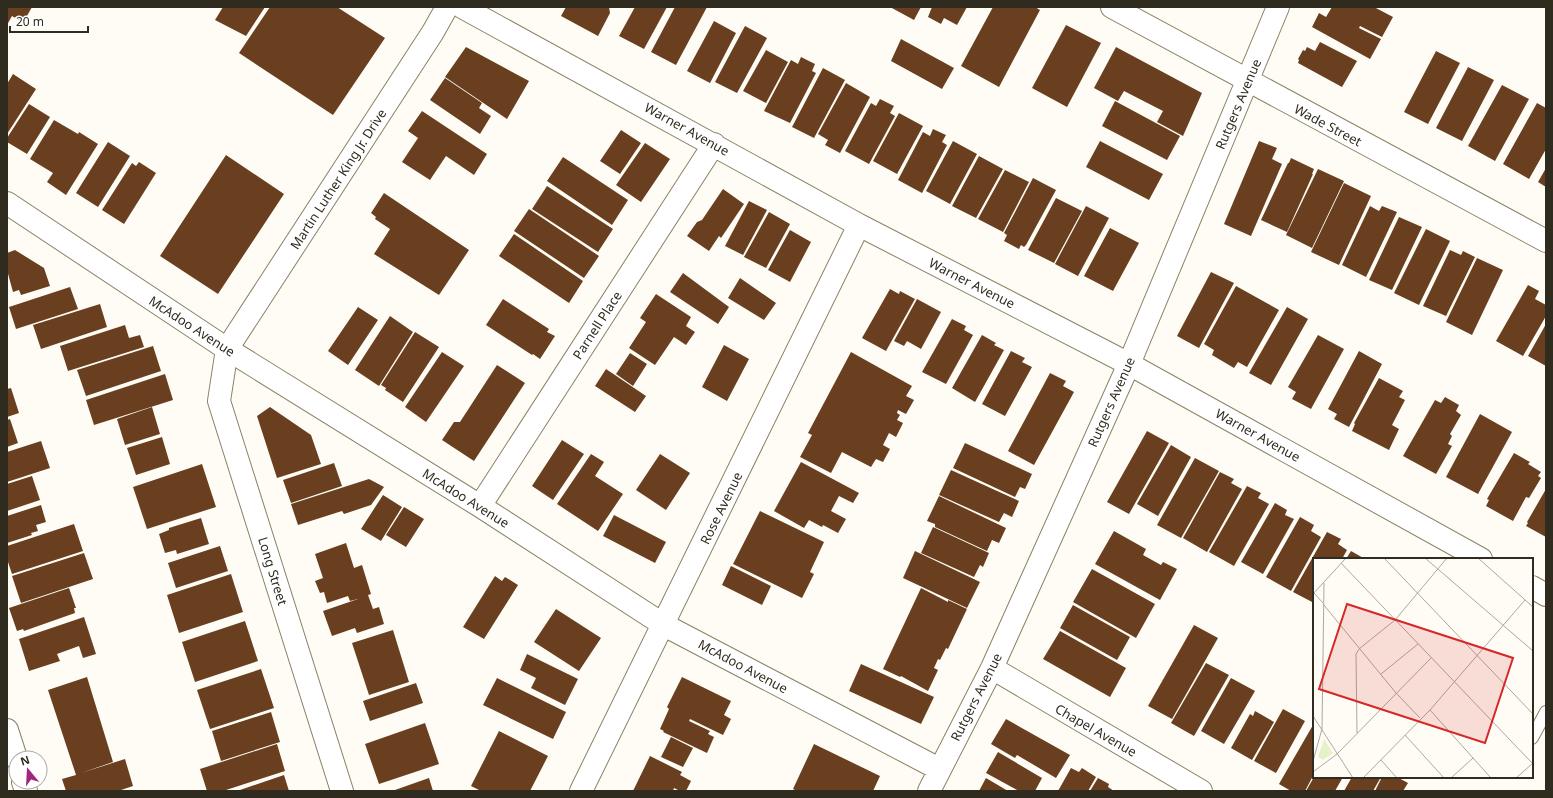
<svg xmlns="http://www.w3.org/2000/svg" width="1553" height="798" font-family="'Noto Sans',sans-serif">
  <rect width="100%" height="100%" fill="#fefcf5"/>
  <path fill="#693f20" d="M7,7h25l-9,16 -11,-7 -5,9z
    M223,7h42l-19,29 -31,-16z
    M270,7h67l48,31 -52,77 -94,-62z
    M566,7h43l1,6 -12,23 -37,-20z
    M635,7h32l-23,42 -25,-13z
    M675,7h32l-31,58 -25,-13z
    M890,7h31l-7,13z
    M932,7h35l-10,18 -13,-7 -3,6 -13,-7z
    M993,7h42l5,3 -41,77 -38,-21z
    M1332,7h42l19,10 -11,20 -22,-11 -1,2 22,11 -11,20 -58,-32 7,-14 7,4z
    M714,21l22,12 -26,50 -23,-12z
    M1066,25l35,18 -34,64 -35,-19z
    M745,26l22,12 -30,55 -22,-11z
    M901,39l53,29 -12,21 -51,-28z
    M1320,42l37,19 -15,26 -44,-24 1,-3 -1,-1 5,-9 2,1 2,-4 8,4z
    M466,47l63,34 -22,38 -62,-42z
    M1116,47l86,46 -19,43 -26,-14 6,-11 -39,-20 -6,10 -24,-13z
    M766,50l22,12 -22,41 -23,-12z
    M1436,51l24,12 -32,61 -24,-12z
    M801,57l14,7 -3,7 4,2 -26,50 -26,-12 27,-51 7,4z
    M1468,67l26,13 -32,61 -26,-13z
    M823,68l22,12 -31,58 -22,-11z
    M13,74l23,15 -29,45v-50z
    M445,78l37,25 -3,5 12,8 -11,18 -50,-34z
    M846,83l24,14 -30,56 -15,-8 3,-5 -10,-6z
    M1502,85l27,14 -34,62 -27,-15z
    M880,99l14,7 -4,7 5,3 -26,48 -24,-13 26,-48 5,3z
    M1115,101l65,35 -13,24 -65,-34z
    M1537,103l9,5v41l-17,30 -26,-15z
    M29,104l21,13 -23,37 -20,-12v-4z
    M422,111l65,43 -13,21 -28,-19 -16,24 -28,-18 16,-24 -10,-7z
    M899,113l24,13 -26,48 -24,-13z
    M54,120l24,14 1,-2 19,12 -32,51 -19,-13 6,-9 -23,-14z
    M933,129l13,6 -4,7 5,3 -25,48 -24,-13 25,-48 7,4z
    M621,130l20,13 -21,31 -20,-13z
    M953,141l24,13 -27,50 -24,-13z
    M1100,141l63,33 -14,26 -63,-33z
    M1259,141l18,7 -5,11 10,5 -31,72 -27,-12z
    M108,142l22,14 -32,51 -22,-14z
    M645,143l25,16 -29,43 -25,-17z
    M226,155l58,39 -66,100 -58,-38z
    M979,156l24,13 -27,49 -24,-12z
    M563,157l65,43 -16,25 -65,-44z
    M1291,158l23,11 -2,5h1l-26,58 -26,-12 27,-57h1z
    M139,162l17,11 -32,51 -22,-14 30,-47 4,3z
    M1546,168v19l-8,-5z
    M1318,169l26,12 -32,67 -26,-13z
    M1005,170l24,12 -26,50 -25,-13z
    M1033,178l23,12 -30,55 -2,2 -3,-2 -2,4 -15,-8 3,-6 -3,-2z
    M1344,183l27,13 -32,69 -28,-13z
    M547,186l66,43 -15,23 -66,-43z
    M723,189l21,15 -23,34 -2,-2 -10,15 -22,-15 10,-14 5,-2z
    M384,193l85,57 -30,45 -65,-41 16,-25 -15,-10 1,-2 -5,-4z
    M1056,198l26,13 -28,52 -26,-13z
    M749,201l18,9 -24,45 -18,-9z
    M1086,206l23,12 -31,58 -23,-12z
    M1370,206l9,5 3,-5 15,6 -31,65 -24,-12z
    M529,209l70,47 -15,22 -70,-47z
    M769,212l21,12 -24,44 -22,-11z
    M1399,217l23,10 -30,63 -23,-10z
    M1110,228l29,15 -26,48 -29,-15z
    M1426,229l24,12 -31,64 -25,-12z
    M790,230l21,12 -21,40 -22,-12z
    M514,234l69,47 -14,22 -70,-47z
    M15,250l29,18 6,18 -29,9 -2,-5 -6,2 -6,-22v-17z
    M1450,250l11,5 2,-4 12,6 -29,59 -23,-10z
    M1477,258l26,12 -31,65 -26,-13z
    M1211,272l23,11 -35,65 -22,-12z
    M683,273l46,34 -11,17 -48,-32z
    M740,278l36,25 -12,17 -36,-22z
    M1528,285l11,6 -4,8 11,6v11l-23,40 -27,-15z
    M1236,286l43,24 -32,57 -9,-5 -4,6 -22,-13 2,-5 -10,-6z
    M70,287l8,22 -62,20 -7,-22z
    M890,289l9,5 1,-3 15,8 -29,52 -24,-13z
    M656,294l35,23 -5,9 9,6 -9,13 -12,-8 -19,28 -26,-17 17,-26 -6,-4z
    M503,299l46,30 -2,3 8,4 -15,23 -7,-5 -1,1 -46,-30z
    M917,299l24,13 -20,37 -14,-8 -3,5 -10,-5z
    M100,304l7,23 -66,22 -8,-24z
    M358,307l20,13 -30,45 -20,-14z
    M1287,307l21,12 -37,66 -22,-12z
    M390,316l23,16 -34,54 -24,-16z
    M952,319l14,7 -2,4 9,5 -27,49 -24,-12z
    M1546,324v42l-18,-10z
    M125,325l4,13 11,-3 4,12 -76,24 -8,-25z
    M415,332l24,15 -36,55 -18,-12 1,-2 -5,-3z
    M982,335l14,8 -2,2 10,5 -29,52 -23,-14z
    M1318,335l26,14 -33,60 -19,-10 4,-7 -8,-5z
    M724,345l25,14 -22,42 -25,-14z
    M153,346l8,25 -75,25 -9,-26z
    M1011,351l14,7 -3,4 10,5 -27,49 -23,-12z
    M1359,351l23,13 -33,63 -15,-8 3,-5 -9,-5z
    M442,352l22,14 -38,56 -21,-15z
    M851,352l61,34 -6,10 8,4 -8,14 -8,-4 -1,3 3,2 -3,5 6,3 -7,14 -7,-4 -6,12 7,4 -7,13 -7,-3 -5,8 -29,-15 -11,21 -31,-16 12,-22 -4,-2z
    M630,353l17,11 -14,22 -17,-12z
    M497,365l28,18 -51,78 -32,-21 12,-18h6z
    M606,369l40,27 -11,16 -40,-26z
    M1050,373l16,8 -3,5 11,6 -40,73 -26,-14z
    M165,374l8,26 -79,25 -8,-25z
    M1379,378l24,13 -4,6 6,3 -13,25 7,4 -10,21 -37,-19 3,-7 -1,-1z
    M11,388l8,25 -12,4v-28z
    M1445,397l14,8 -3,6 5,4 -11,19 2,2 -4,8 4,2 -16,28 -33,-18 32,-56 6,3z
    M152,407l8,27 -35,11 -8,-26z
    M270,407l41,28 10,29 -44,14 -20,-62z
    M1480,414l32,18 -34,62 -32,-17z
    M10,419l8,24 -11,4v-27z
    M1147,431l22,12 -40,71 -22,-12z
    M162,437l8,27 -34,11 -9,-27z
    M562,440l22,14 -31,46 -21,-14z
    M41,441l9,27 -43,14v-30z
    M965,443l67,31 -7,15 -5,-2 -5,10 -62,-29z
    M1171,445l20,12 -33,59 -21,-12z
    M1514,453l16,9 -2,2 13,8 -3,4 3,2 -12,20 -3,-1 -13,24 -27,-15 3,-6 -2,-1z
    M591,454l13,8 -9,14 28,18 -25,37 -41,-27z
    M660,454l30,19 -24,37 -30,-20z
    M1195,458l24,13 -38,67 -24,-13z
    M801,462l58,31 -6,10 -14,-7 -8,15 15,8 -8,14 -15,-8 -1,2 -13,-7 -5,8 -30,-17z
    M334,463l8,23 -51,17 -8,-23z
    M202,464l14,43 -69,22 -14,-42z
    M951,470l68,31 -7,16 -8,-4 -5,9 -60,-27z
    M1220,472l14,7 -3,4 11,6 -35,63 -24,-14z
    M32,476l8,24 -33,11v-27z
    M369,479l15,8 -13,18 -27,9 -2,-3 -44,14 -7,-21z
    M1247,486l14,7 -3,5 11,6 -35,62 -25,-14z
    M1546,489v48l-20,-11 2,-3 -1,-1z
    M383,495l19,12 -21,34 -20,-12z
    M939,496l67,32 -7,15 -7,-3 -5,11 -52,-24v-3l-8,-3z
    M1275,503l12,7 -2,5 9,4 -31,55 -22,-12z
    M41,505l5,17 -10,3 2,6 -7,2 1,2 -25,8v-27z
    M404,507l20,12 -18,28 -20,-12z
    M760,511l64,31 -14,30 4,2 -12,24 -69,-34z
    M614,515l52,27 -11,21 -52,-27z
    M1300,517l14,8 -3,6 10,6 -30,54 -25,-14z
    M201,518l8,26 -32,10 -1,-4 -11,3 -6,-19 10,-4v-2z
    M74,524l9,27 -71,23 -5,-15v-13z
    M933,527l56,26 -6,14 -3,-2 -6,12 -53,-24z
    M1114,531l32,18 -3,6 18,10 2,-3 14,7 -17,31 -65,-36z
    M1327,532l14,7 -3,5 9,6 -5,9h-28v44l-21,-11z
    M346,543l8,25 8,-3 9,29 -3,1 5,14 6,-2 5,17 -27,9 -2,-5 -23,8 -9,-25 35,-12 -8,2 -2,-5 -21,7 -3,-11 -4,1 -5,-12 8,-3 -8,-24z
    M220,546l8,25 -52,17 -8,-25z
    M915,551l65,31 -13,26 -64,-30z
    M1351,551l14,8h-19z
    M84,553l9,26 -72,24 -9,-27z
    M731,566l40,20 -9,19 -40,-20z
    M1092,569l63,35 -19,34 -63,-36z
    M231,574l12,38 -64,21 -12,-38z
    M495,576l7,5 3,-4 13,8 -34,54 -21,-12z
    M69,588l7,20h-2l1,5 -51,18 -1,-2 -6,2 -8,-23z
    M921,588l27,14v-2l19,9 -19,40 -2,-1 -6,12 -2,-1 -4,9 4,2 -10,21 -27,-15 -1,1 -17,-8z
    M1073,605l57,32 -13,23 -57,-32z
    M556,609l45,29 -22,33 -45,-29z
    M84,617l12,37 -13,4 -4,-12 -22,8 3,7 -31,10 -10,-32z
    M245,621l13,40 -63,21 -13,-40z
    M1194,625l24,13 -46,81 -24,-13z
    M393,630l16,52 -40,13 -17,-52z
    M1060,631l66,37 -16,29 -67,-38z
    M527,654l51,25 -13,26 -34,-17 5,-10 -16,-8z
    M1206,663l23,12 -35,61 -23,-13z
    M861,664l73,33 -13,27 -72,-33z
    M261,669l13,39 -64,21 -13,-39z
    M87,677l26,85 -32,11 44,-14 8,27 -15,5h-52l-4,-12 14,-4 -28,-85z
    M682,677l49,24 -7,14 7,4 -8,16 -33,-16 -1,2 21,10 -2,3 6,3 -7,16 -44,-21 1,-1 -4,-2 9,-20 -2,-2z
    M497,678l69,34 -13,27 -70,-34z
    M1231,678l24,13 -31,53 -23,-13z
    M416,683l7,20 -53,18 -7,-20z
    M1283,709l22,12 -29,52 -22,-12z
    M1255,711l19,11 -22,38 -21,-12 19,-34 3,2z
    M271,712l9,30 -59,19 -9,-30z
    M1006,719l64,36 -14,23 -39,-23 -2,3 -24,-14z
    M425,723l14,41 -60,20 -14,-40z
    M1313,725l1,1v48l-9,17h-14l-12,-7z
    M499,731l49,25 -18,35h-49l-10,-5z
    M671,737l22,11 -10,19 -22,-10z
    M277,744l8,27 -62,20h-16l-7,-22z
    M814,744l66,32 -7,15h-76l-4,-2z
    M998,752l44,26 -7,13h-16l-33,-18z
    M650,756l32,16 -2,3 11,6 -5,10h-6l-6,-3 -1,3h-40z
    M1071,768l8,4 3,-4 14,9 -8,14h-30z
    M284,775l5,16h-52z
    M1314,777h29l-8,14h-29z
    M1352,777h29l-8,14h-29z
    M1382,777h15l11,6 -5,8h-28z
    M429,778l4,13h-41z
    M986,778l22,13h-29z
    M1098,778l11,6 -1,3 6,4h-24z"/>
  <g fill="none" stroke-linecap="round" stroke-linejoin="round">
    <g stroke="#8c8165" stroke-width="14">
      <path id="lane" d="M1532,738l14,-26"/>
    </g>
    <g stroke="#8c8165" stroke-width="24">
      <path id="street" d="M462,7l397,218 270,139 352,195
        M1112,7l434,234
        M7,203l220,146 253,157 184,119 275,144
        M480,506l234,-362
        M1532,587l14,8
        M992,668l209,123
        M581,791l278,-566
        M929,791l63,-123 137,-304 149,-357"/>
    </g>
    <g stroke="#8c8165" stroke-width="24">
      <path id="secondary" d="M7,730l9,28
        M23,782l3,9
        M342,791l-123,-390 8,-52 206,-317 14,-25"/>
    </g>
    <use href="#lane" stroke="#fff" stroke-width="12"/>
    <use href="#street" stroke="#fff" stroke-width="22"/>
    <use href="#secondary" stroke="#fff" stroke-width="22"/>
  </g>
  <g text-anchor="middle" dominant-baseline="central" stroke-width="4" stroke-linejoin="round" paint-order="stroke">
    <g font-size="13" fill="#302b1f" stroke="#fff">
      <text transform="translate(1238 104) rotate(-67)">Rutgers Avenue</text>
      <text transform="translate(1328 125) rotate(28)">Wade Street</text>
      <text transform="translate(687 129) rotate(29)">Warner Avenue</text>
      <text transform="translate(338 179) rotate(-57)">Martin Luther King Jr. Drive</text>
      <text transform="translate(972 283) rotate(27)">Warner Avenue</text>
      <text transform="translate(597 325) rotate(-57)">Parnell Place</text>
      <text transform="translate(192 326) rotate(33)">McAdoo Avenue</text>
      <text transform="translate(1111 402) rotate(-66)">Rutgers Avenue</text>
      <text transform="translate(1258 435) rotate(29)">Warner Avenue</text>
      <text transform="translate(466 498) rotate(32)">McAdoo Avenue</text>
      <text transform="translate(721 508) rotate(-64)">Rose Avenue</text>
      <text transform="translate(273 571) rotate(73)">Long Street</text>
      <text transform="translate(743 666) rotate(28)">McAdoo Avenue</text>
      <text transform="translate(976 697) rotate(-63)">Rutgers Avenue</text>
      <text transform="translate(1096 730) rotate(30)">Chapel Avenue</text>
    </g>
  </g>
  <g transform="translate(1313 558)">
    <rect width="220" height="220" fill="#fefcf5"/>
    <path d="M11,181l9,14 -10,7 -5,-3z" fill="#e7f1c8"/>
    <path fill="none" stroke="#aca89f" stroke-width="1" d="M71,0l149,156M112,0l108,93M165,0l55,49M28,5l192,201M1,35l9,10M0,36l33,-36M10,46l73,89 24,25M68,116l37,-30M117,152l61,68M0,158l40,62M44,175l-1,-79 3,-5 36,-29 52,-62M92,177l39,43M68,202l16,18M0,203l9,-32 2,-146M0,214l24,-18 94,-96M50,220l67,-68 95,-110M138,220l22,-20M203,220l17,-15"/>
    <path fill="#d62828" fill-opacity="0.15" stroke="#d62828" stroke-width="2" d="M34,46l166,54 -28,85 -166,-54z"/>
    <rect width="220" height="220" fill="none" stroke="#302b1f" stroke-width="2"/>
  </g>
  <rect width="1553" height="798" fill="none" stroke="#302b1f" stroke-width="16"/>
  <g transform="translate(28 770) rotate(342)"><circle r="19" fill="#ffffff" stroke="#acaaa5"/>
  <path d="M0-3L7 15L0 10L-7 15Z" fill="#a1267d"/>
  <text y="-6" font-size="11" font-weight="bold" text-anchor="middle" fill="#302b1f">N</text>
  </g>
  <path d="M10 26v6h78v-6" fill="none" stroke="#302b1f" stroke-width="2"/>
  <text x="16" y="26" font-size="12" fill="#302b1f" stroke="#ffffff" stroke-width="3" paint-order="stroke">20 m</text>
</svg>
